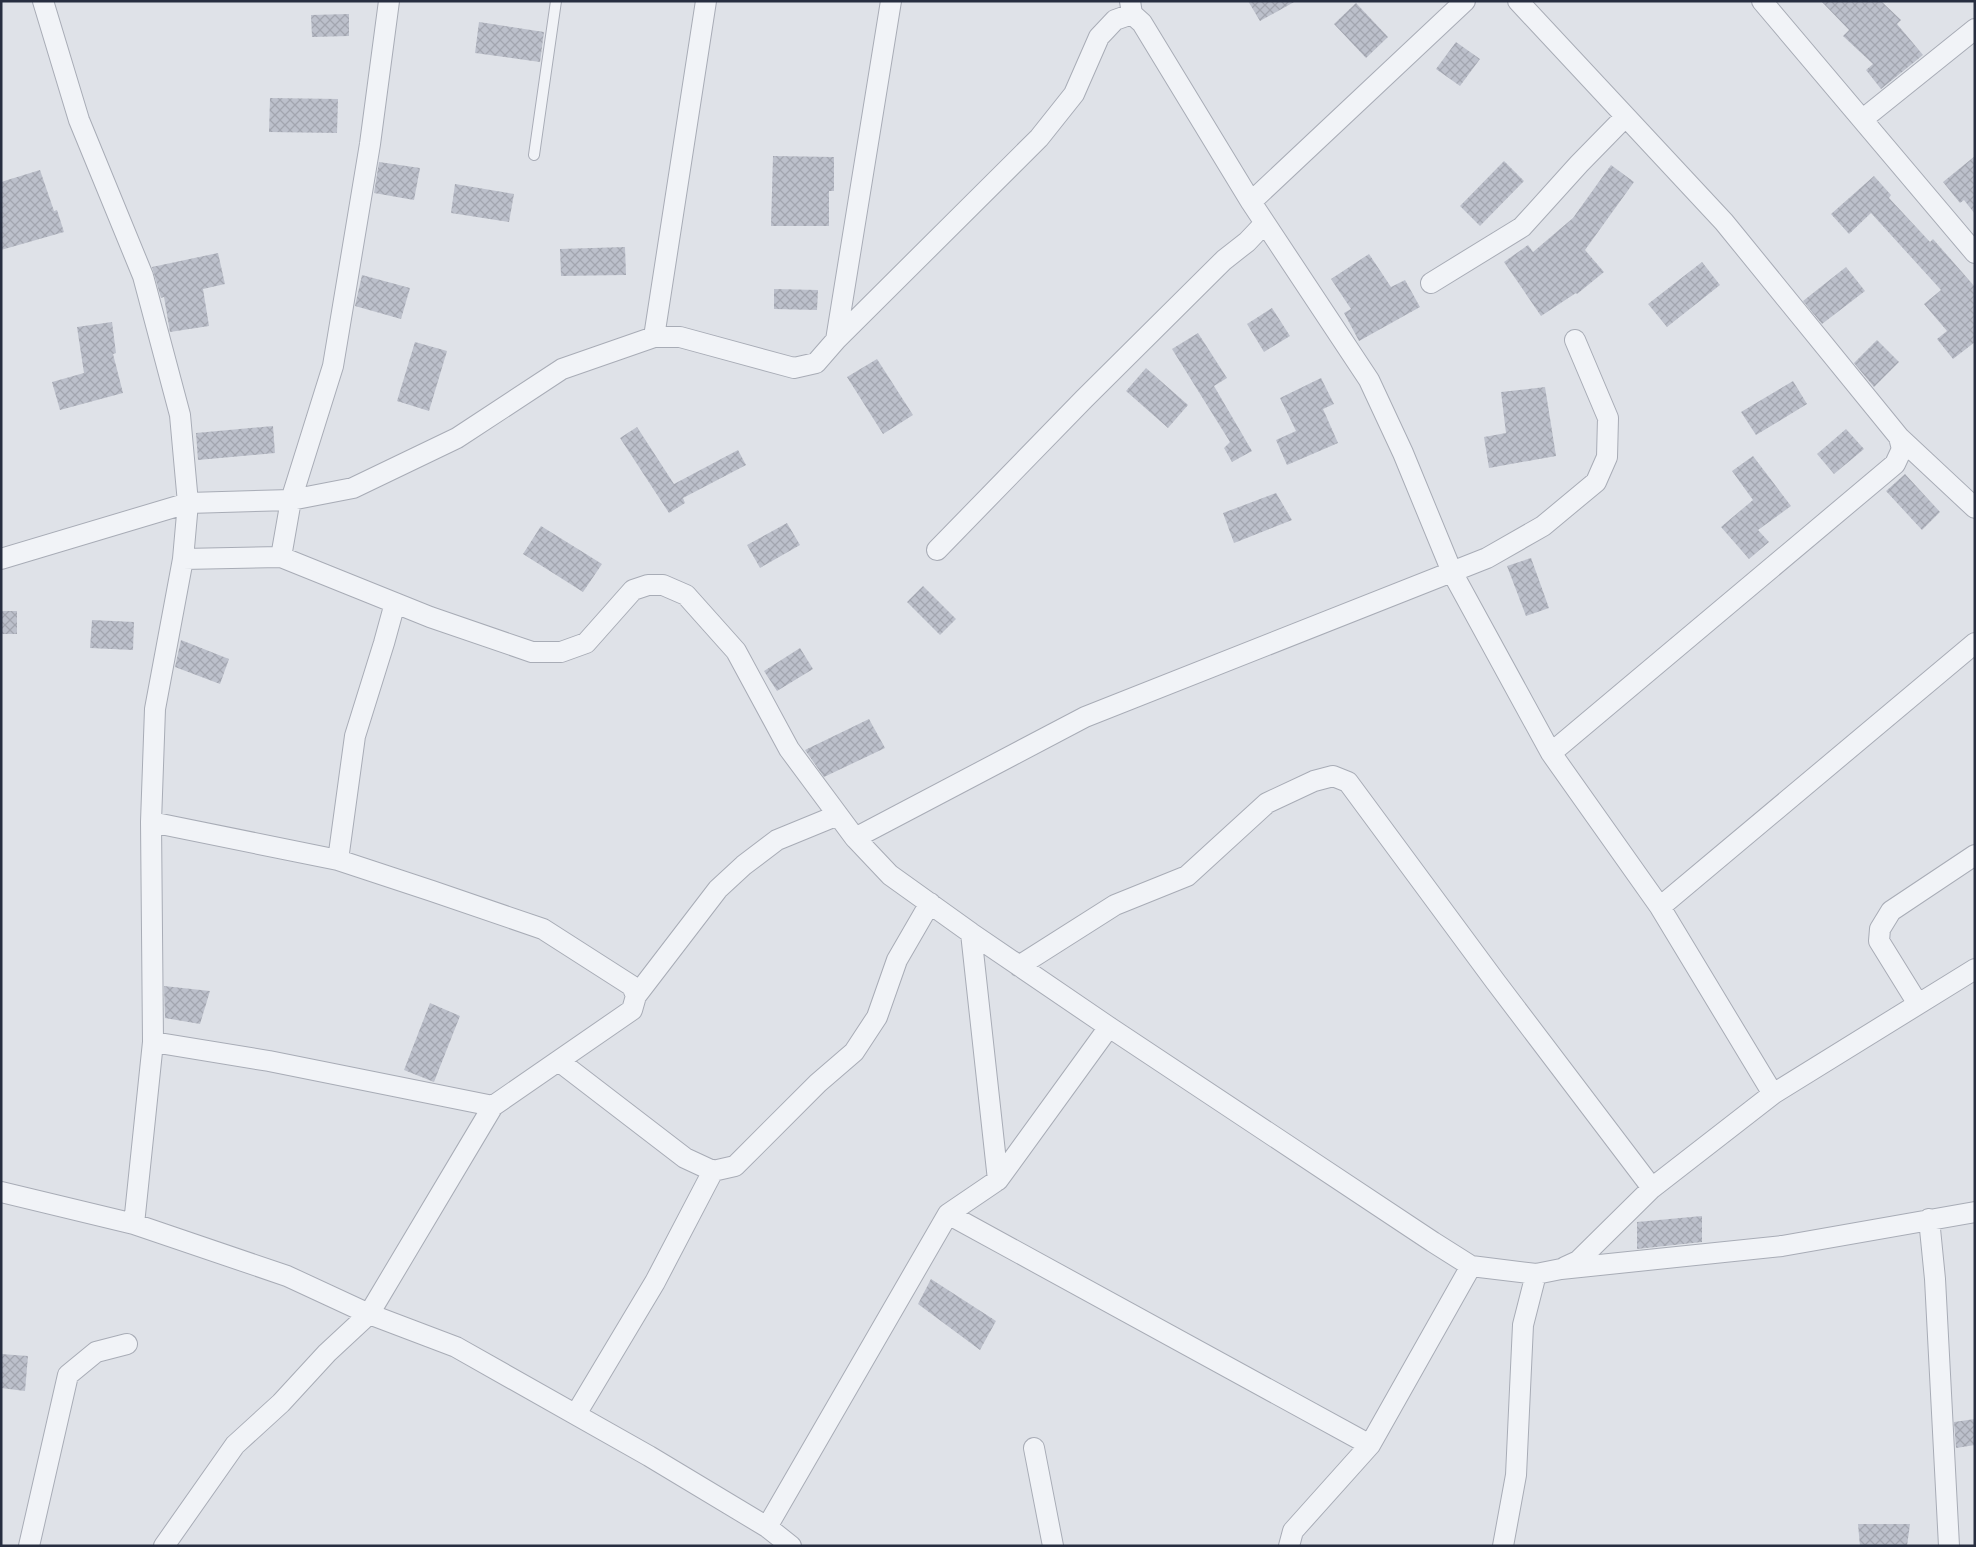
<svg xmlns="http://www.w3.org/2000/svg" width="1976" height="1547" font-family="'Source Sans 3',sans-serif">
  <defs>
    <pattern id="building-cross-hatch" width="8" height="8" patternUnits="userSpaceOnUse" patternTransform="scale(1.25)"><rect width="8" height="8" fill="#bcc0cb"/><path d="M0 0l8 8M0 8l8-8" fill="none" stroke="#a2a5af"/></pattern>
  </defs>
  <rect width="100%" height="100%" fill="#dfe2e8"/>
  <path fill="url(#building-cross-hatch)" d="M1248,1h48l-36,20z
    M1821,1h60l20,19 -4,4 26,31 -42,34 -15,-19 7,-6 -30,-28 6,-6z
    M1356,3l32,34 -22,21 -32,-34z
    M349,14v22l-37,1 -1,-22z
    M479,22l65,10 -4,30 -65,-9z
    M1456,42l24,17 -20,27 -24,-17z
    M270,98l68,1 -1,34 -68,-1z
    M773,156l61,1v34h-5v35h-58z
    M1975,156v58l-11,-14 -4,3 -17,-21z
    M1504,161l20,20 -44,45 -20,-20z
    M379,162l41,6 -6,32 -40,-7z
    M1611,165l23,17 -49,68 19,22 -27,22 -1,-1 -35,23 -37,-54 24,-17 5,7 40,-34z
    M40,170l14,41 3,-1 7,22 -63,18v-68z
    M1874,176l17,19 -2,3 41,44 3,-3 42,48v55l-22,17 -16,-20 10,-8 -23,-27 17,-14 -70,-77 -22,21 -18,-20z
    M455,184l59,10 -5,28 -58,-9z
    M625,247l1,28 -65,1 -1,-27z
    M218,253l7,31 -22,5 6,37 -39,6 -6,-35 -3,1 -9,-31z
    M1369,254l22,33 14,-7 15,27 -61,34 -15,-28 7,-4 -20,-30z
    M1702,262l18,23 -53,42 -19,-23z
    M1846,267l19,24 -43,33 -19,-23z
    M362,275l48,13 -9,31 -46,-13z
    M774,289l44,1 -1,20 -43,-1z
    M1272,308l18,28 -26,16 -17,-28z
    M112,322l4,31 -3,1 10,39 -63,17 -8,-28 32,-9 -7,-46z
    M1198,333l29,45 -13,8 38,65 -20,11 -8,-14 6,-6 -58,-93z
    M1877,340l22,22 -25,25 -20,-24z
    M415,342l32,9 -18,60 -32,-10z
    M877,359l36,56 -30,19 -36,-57z
    M1146,368l42,37 -20,23 -42,-37z
    M1321,378l13,26 -11,5 15,34 -51,22 -11,-25 20,-9 -16,-33z
    M1793,381l14,23 -51,31 -15,-23z
    M1545,387l11,69 -67,12 -5,-31 22,-4 -5,-41z
    M273,426l2,27 -77,7 -2,-27z
    M637,427l37,57 64,-34 8,15 -63,33 2,5 -16,10 -49,-75z
    M1846,429l18,20 -30,25 -17,-20z
    M1753,456l38,50 -33,24 11,12 -20,17 -28,-32 32,-27 -21,-29z
    M1905,474l35,38 -18,18 -36,-39z
    M1276,493l16,27 -58,23 -11,-30z
    M787,523l13,22 -40,23 -13,-23z
    M541,526l61,38 -19,28 -60,-38z
    M1531,558l18,50 -23,8 -19,-50z
    M923,586l33,33 -16,16 -33,-33z
    M1,611h16v23h-16z
    M92,620l42,2 -1,28 -43,-2z
    M181,640l48,19 -9,25 -45,-17z
    M800,648l13,21 -36,22 -13,-20z
    M869,719l16,29 -61,29 -19,-27z
    M164,986l46,5 -10,33 -35,-6z
    M430,1003l30,13 -26,66 -30,-12z
    M1702,1216v26l-65,7v-27z
    M931,1279l65,42 -16,29 -62,-46z
    M1,1354l27,2 -3,35 -24,-3z
    M1975,1419v26l-19,3 -2,-26z
    M1858,1524h52l-3,22h-47z"/>
  <g fill="none" stroke-linecap="round" stroke-linejoin="round">
    <g stroke="#a8acb6" stroke-width="12">
      <path id="lane" d="M534,155l22,-154"/>
    </g>
    <g stroke="#a8acb6" stroke-width="22">
      <path id="street" d="M43,1l36,119 64,156 37,139 8,88 -5,56 -28,150 -4,113 2,220 -19,182
        M1130,1l2,13 10,9 109,179 118,178 34,73 49,119 99,181 109,154 113,187
        M1518,1l206,221 175,215 3,12 -7,15 -344,289
        M1762,1l213,252
        M1863,119l112,-90
        M1251,202l214,-201
        M1431,283l91,-56 57,-63 46,-47
        M654,337l52,-336
        M836,340l55,-339
        M1899,437l76,71
        M937,550l147,-151 140,-139 23,-18 18,-19
        M281,557l10,-57 42,-134 37,-222 19,-143
        M1,559l187,-56 103,-3 62,-12 104,-50 105,-69 92,-32h26l114,31 22,-5 20,-23 203,-202 35,-44 25,-57 16,-17 17,-6
        M183,559l98,-2 149,60 102,35h29l25,-9 47,-53 15,-5h15l23,10 50,56 53,98 66,89 35,37 81,58 138,94 324,215 38,24 65,8 25,-5 221,-23 193,-34
        M151,822l187,38 94,31 111,38 89,57 4,10
        M855,838l230,-121 402,-159 56,-32 53,-44 11,-25 1,-39 -33,-78
        M338,860l17,-124 29,-93 11,-40
        M1660,907l315,-264
        M971,933l27,247
        M1019,966l96,-61 72,-29 80,-73 47,-22 19,-5 15,6 147,199 157,207
        M1918,1004l-39,-63 1,-12 11,-18 84,-56
        M153,1042l116,19 224,45
        M560,1062l125,96 28,13 22,-5 83,-83 36,-31 23,-35 20,-57 33,-57
        M1,1192l133,32 153,52 82,38 87,33 193,109 118,71 24,19
        M948,1214l422,231
        M1929,1219l6,60 14,267
        M1565,1267l13,-6 74,-73 121,-94 202,-125
        M576,1414l79,-132 58,-111
        M1034,1448l19,98
        M767,1527l181,-313 50,-34 111,-153
        M29,1546l39,-171 28,-23 31,-8
        M164,1546l71,-101 46,-42 46,-50 42,-39 124,-208 139,-96 4,-14 82,-107 26,-24 33,-25 61,-25
        M1289,1546l4,-15 77,-86 101,-179
        M1503,1546l13,-71 7,-150 13,-51"/>
    </g>
    <use href="#lane" stroke="#f1f3f7" stroke-width="10"/>
    <use href="#street" stroke="#f1f3f7" stroke-width="20"/>
  </g>
  <rect width="1976" height="1547" fill="none" stroke="#272e40" stroke-width="5"/>
</svg>
